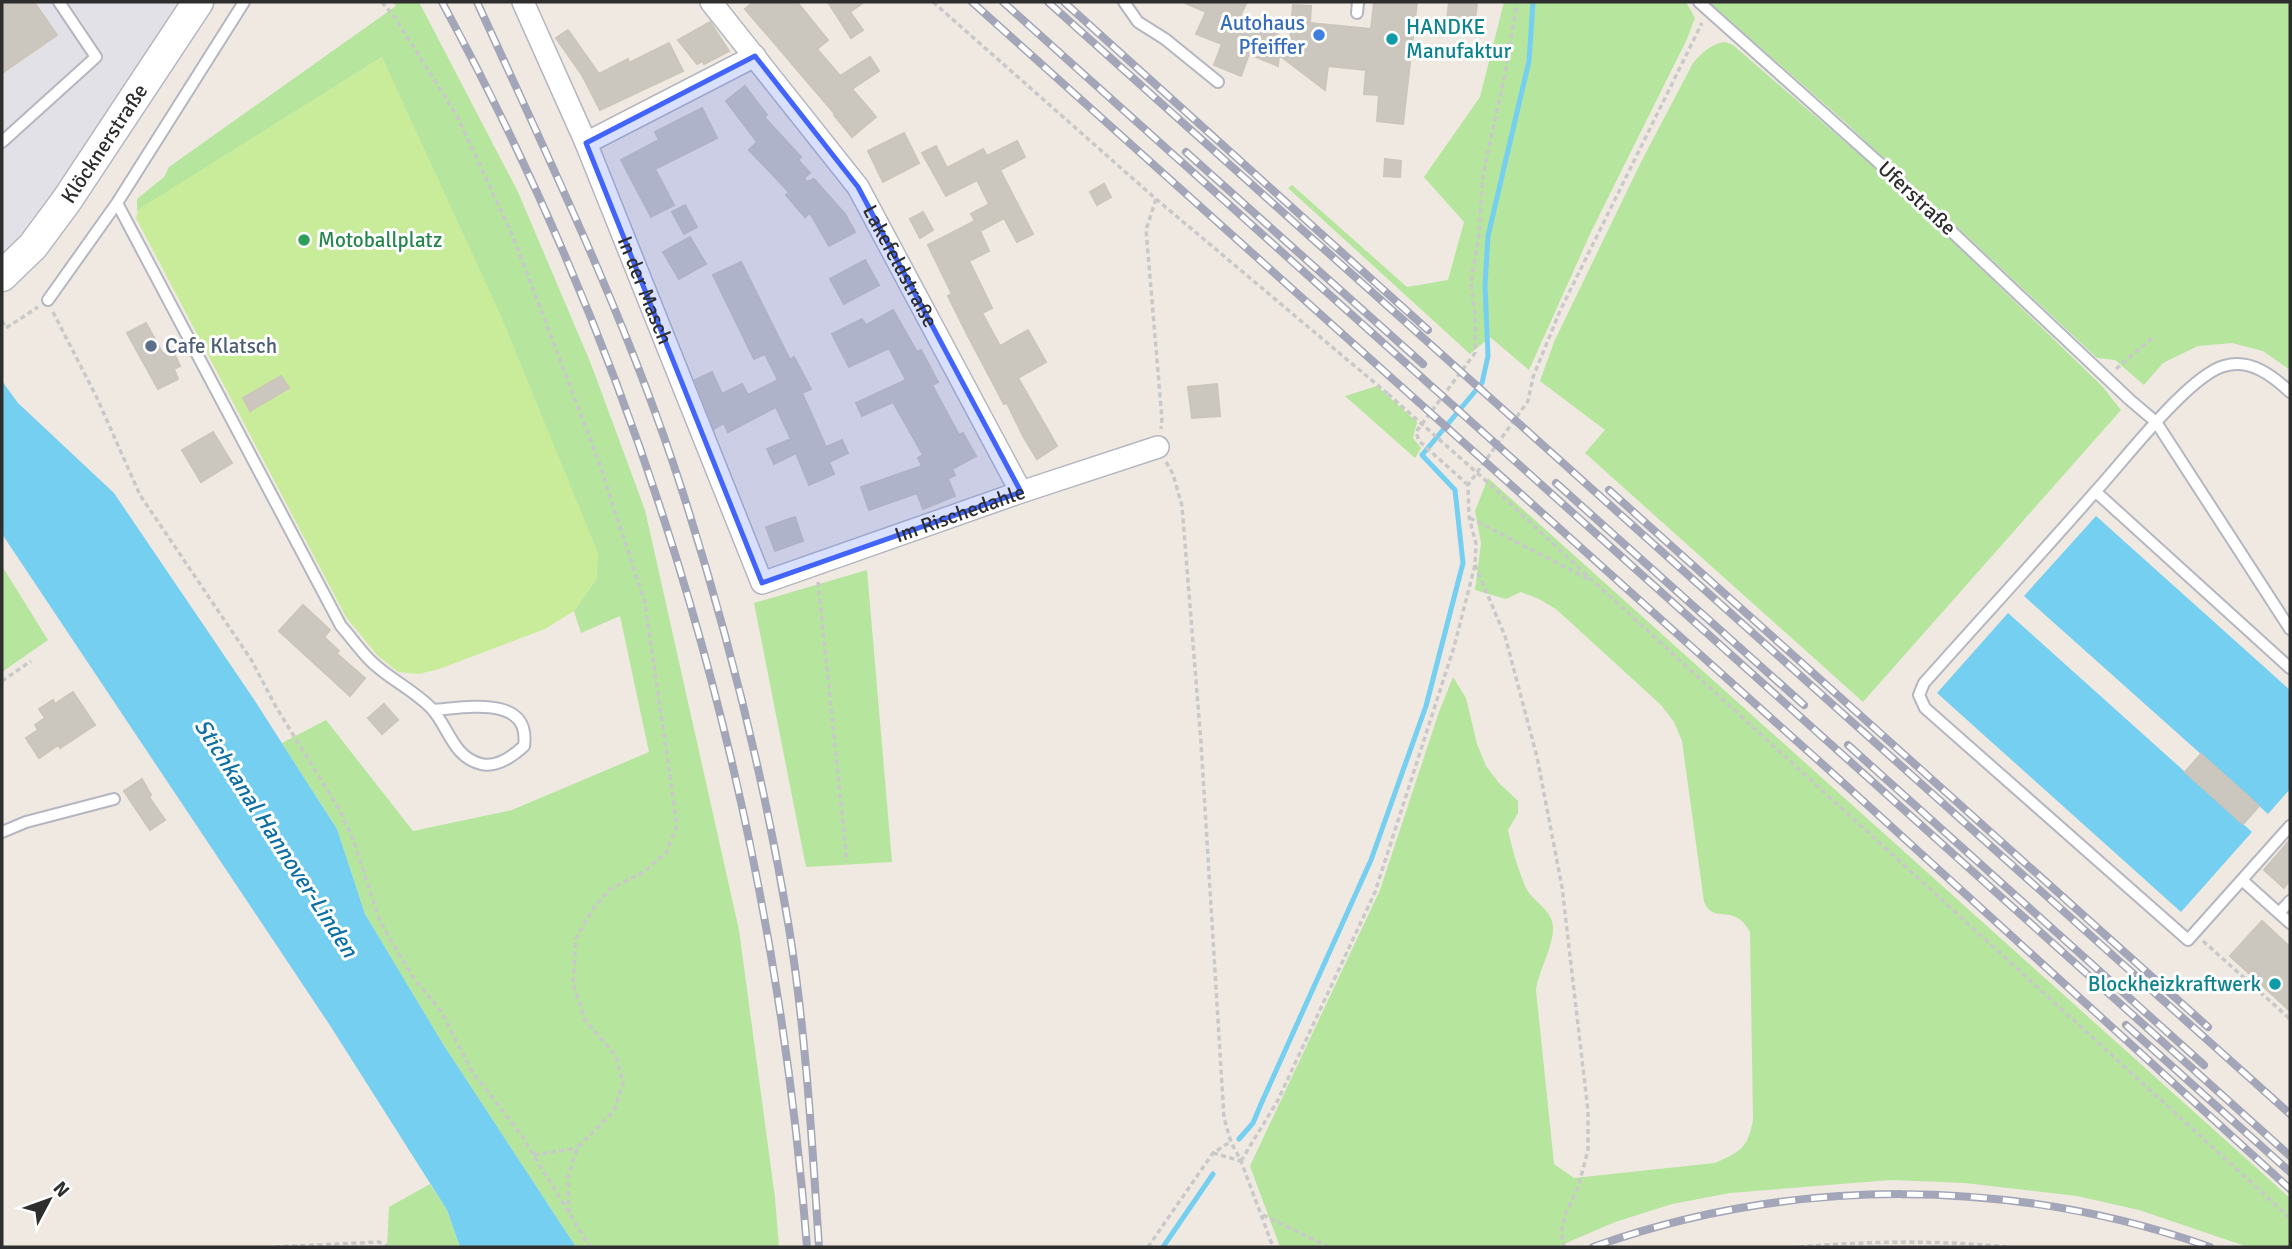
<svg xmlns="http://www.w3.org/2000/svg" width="2292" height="1249" font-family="Signika,sans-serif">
  <rect width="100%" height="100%" fill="#efe9e1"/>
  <path fill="#e3e1e8" d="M2,2h177l-145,224 -32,34z"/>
  <path fill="#b6e59e" d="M393,2h26l99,190 73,172 54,146 94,420 36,268 4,49h-203l-133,-203 -78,-130 -28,-85 -55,-86 44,-23 87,111 99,-21 137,-58 -29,-136 -39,17 -7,-22 23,-33 -215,-521 -245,154v-12l27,-22 5,-10 227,-161z
    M1504,2h182l9,16 -8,21 -96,193 -62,138 -39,-33 -20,17 -182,-166 4,-3 115,102 41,-7 16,-58 -40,-45 56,-80z
    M1709,2h581v368l-27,-19 -31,-8 -34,3 -35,17 -19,22 -29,-25 -18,-2 -252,-236z
    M1725,42l8,3 157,136 212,205 19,24 -258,292 -278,-249 20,-23 -65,-49 14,-39 87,-180 52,-99c9,-10 17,-19 32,-21z
    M1377,386l40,36 -4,16 8,10 -6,10 -70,-62z
    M1488,478l802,720v49h-42l-109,-37 -62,-14 -112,-13 -74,-3 -161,13 -58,11 -57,18 -58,25h-277l-30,-81 130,-276 59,-178 14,-35 13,21 11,46 9,22 13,17 19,18v12l-10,17c4,19 10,40 18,58 7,14 26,21 27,39 1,18 -14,43 -17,63l18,174 20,14 141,-15c25,-11 33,-15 38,-43l-3,-188c-17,-31 -35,-6 -46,-30l-22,-161 -8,-19 -13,-17 -105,-96 -17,-10 -18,-7 -15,7 -31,-9 6,-47 -6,-32z
    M2,566l46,74 -46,32z
    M867,570l25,292 -86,5 -52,-264z
    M430,1184l17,26 13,37h-73l2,-40z"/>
  <path fill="#c9ec9a" d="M382,57l119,259 97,237 -1,25 -23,33 -29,18 -106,40 -20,5 -21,-2 -21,-17 -31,-38 -210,-399 3,-9z"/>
  <path fill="#75cff0" d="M2,381l16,22 96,90 139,205 84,131 28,85 78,130 133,203h-116l-13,-37 -116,-183 -329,-493z
    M2096,516l194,174v99l-22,25 -244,-218z
    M2008,613l244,219 -71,80 -244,-219z"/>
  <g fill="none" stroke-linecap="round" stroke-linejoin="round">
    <path stroke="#75cff0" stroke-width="5" d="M1239,1139l14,-16 8,-19 110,-244 55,-154 37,-143 -8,-73 -33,-35 60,-72 6,-27 -3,-71 3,-49 41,-175 4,-59
      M1163,1247l50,-73"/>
  </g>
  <path fill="#cbc7bf" stroke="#cbc5ba" stroke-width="2" d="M2,2h32l23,33 -55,38z
    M754,2h43l31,38 -11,9 23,27 30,-19 9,14 -27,18 24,28 -24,20 -18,-22 1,-1 -90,-105z
    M828,2h36l-14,10 13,18 -12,8z
    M1183,2h64l-7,14 50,25 3,-36 18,1 -1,17 61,6 3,-27h43l-14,122 -26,-3 2,-26 -15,-1 2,-24 -38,-4 -3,24 -46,-35 -1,11 -29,-12 -8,22 -27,-11 8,-21 -26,-10 10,-22z
    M1449,2h28l-3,31 -28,-3z
    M710,22l19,29 -25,13 -1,-3 -6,3 -19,-24z
    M568,30l31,44 29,-15 1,4 40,-20 14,28 -83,39 -18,-35 -26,-37z
    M745,86l22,29 -3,2 37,40 -3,3 12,13 -6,5 3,4 7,-3 31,35 10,18 -26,14 -19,-33 -5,4 -19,-22 3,-3 -40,-42 8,-8 -31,-41z
    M702,108l15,30 -62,31 19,36 -23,12 -30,-57 38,-20 -4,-8z
    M904,133l15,30 -36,19 -15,-31z
    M1017,141l8,16 -25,13 33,64 -16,8 -13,-24 -24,13 9,20 -20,10 23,47 -10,5 18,33 28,-16 18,32 -28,16 39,68 -20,13 -14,-23 -16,-33 -3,1 -36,-68 -20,-40 4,-2 -24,-49 47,-24 -4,-7 18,-10 -12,-24 -31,16 -24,-43 14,-7 11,22 36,-19 4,7z
    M1385,159l16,2 -1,16 -16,-1z
    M1104,184l7,13 -14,8 -7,-13z
    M685,205l12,22 -13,7 -12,-22z
    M923,212l10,18 -13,8 -10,-19z
    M690,237l16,27 -27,15 -16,-27z
    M865,260l14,25 -35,19 -14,-25z
    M741,262l49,98 4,-3 17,32 -9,4 24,54 16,-7 6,13 -19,9 5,12 -25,11 -13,-32 -22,11 -7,-15 24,-10 -15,-32 -48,25 -4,-9 -10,6 -19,-49 17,-8 10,22 20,-10 6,11 30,-15 -13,-26 -11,5 -41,-84z
    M893,310l24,42 4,-2 17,32 -6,3 27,50 4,-2 13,23 -24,13 3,6 -7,4 7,17 -32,13 -6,-16 -48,17 -8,-23 61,-21 -4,-8 5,-3 -30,-53 -31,14 -6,-13 50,-23 -17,-32 -40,19 -17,-33 30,-15 4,6z
    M146,323l17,31 9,-5 8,17 -6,3 4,10 -20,10 -31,-56z
    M281,376l8,12 -39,23 -7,-13z
    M1217,384l3,32 -28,2 -4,-31z
    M213,432l19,31 -31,19 -19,-32z
    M795,517l8,24 -28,10 -9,-24z
    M303,605l27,25 -6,7 15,14 -3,2 29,25 -15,18 -71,-65z
    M73,692l22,33 -35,23 -2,-3 -19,13 -13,-20 12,-8 -3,-5 10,-7 -6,-9 14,-9 2,4z
    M384,704l14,16 -16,14 -14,-16z
    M2201,754l58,52 -16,18 -58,-52z
    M142,779l9,16 -2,2 16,23 -15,10 -26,-39z
    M2290,840v40l-6,8 -20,-18z
    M2262,921l28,26v64l-60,-55z"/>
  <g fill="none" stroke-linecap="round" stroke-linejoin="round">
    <g stroke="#b4b7c1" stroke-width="14">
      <path id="lane" d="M1124,2l14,20 27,17 53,43
        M1699,2l178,159 253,239 26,22 134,207
        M1357,13l1,-11
        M2,142l94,-85 -37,-55
        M117,203l224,423c11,12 20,26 32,37 18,17 42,28 59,46 17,19 21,48 49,55 16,4 32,-8 43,-18 7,-52 -59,-38 -91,-36
        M48,300l69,-97 127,-201
        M2290,392c-17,-16 -40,-34 -66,-26 -36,10 -101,96 -129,126 -56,64 -114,127 -171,191l-5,12 6,13 263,232 102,-114
        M2096,492l194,176
        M2,832l24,-10 88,-23
        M2242,880l48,43
        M2279,913l11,-12"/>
    </g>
    <g stroke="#b4b7c1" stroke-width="24">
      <g id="street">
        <path id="s1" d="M523,2l63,141 176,440 259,-91 137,-45"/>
        <path id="s2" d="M711,2l147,185 163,305"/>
        <path d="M586,143l169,-87"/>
      </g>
    </g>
    <g stroke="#b4b7c1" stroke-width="33">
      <g id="secondary">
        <path id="s3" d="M2,276l31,-30 34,-46 131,-198"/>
      </g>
    </g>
    <path stroke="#c9c9c9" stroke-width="3.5" stroke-dasharray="5 3.5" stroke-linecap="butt" d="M382,2l14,17 61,97 55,118 87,228 46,141 32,222 -11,28 -22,19 -34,17 -16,18 -18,31 -3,45 12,37 31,36 7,28 -9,27 -37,37 -9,29 1,36
      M933,2l223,197 232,195
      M1156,199l-10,31 16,189 -1,10
      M53,312l44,86 43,97 112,166 24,46 63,102 14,30 27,82 13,23 22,36 26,31 30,59 51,66 68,111
      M2,321l4,7 32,-21
      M2116,369l36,-31
      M1166,462l7,12 9,32 19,237 23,375 7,24 10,19 32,86
      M1484,479l109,102 697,637
      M1468,485l-49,-44 -3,-9 59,-79v-38l-4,-33 8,-48 4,-59 22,-101 12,-72
      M1470,518l118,61
      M1475,565l30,71 32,121 25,130 26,224v39l-10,38 -12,25 -5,19 3,15
      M818,582l29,280
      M2,681l29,-20
      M2203,941l87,78
      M1213,1153l28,8
      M534,1155l43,-7
      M1241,1161l37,-61 97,-208 79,-245 21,-82 1,-21 -7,-27 -1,-32 60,-84 5,-24 27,-66 142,-288
      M1263,1215l66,32
      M275,1247l104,-5 10,5
      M1148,1247l65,-94 17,-11
      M1799,1247c70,-6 138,-7 208,0"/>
    <use href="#lane" stroke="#fff" stroke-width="10"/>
    <use href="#street" stroke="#fff" stroke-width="21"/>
    <use href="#secondary" stroke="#fff" stroke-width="30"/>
    <g stroke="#a3a6b8" stroke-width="8">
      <path id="rail" d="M442,2c210,387 331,807 365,1245
        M477,2c72,158 149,316 203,482 47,145 84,293 109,444 17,106 23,213 30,319
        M972,2l857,768 461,419
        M1003,2l1287,1154
        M1048,2l1242,1112
        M1064,2l364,328
        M1186,152l237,212
        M1556,483l248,222
        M1609,490l599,537
        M1848,745l356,320
        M2126,1025l164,147
        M1593,1247c198,-71 419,-70 617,0"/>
    </g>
    <use href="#rail" stroke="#fff" stroke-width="5" stroke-dasharray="16" stroke-linecap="butt"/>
    <path stroke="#c9c9c9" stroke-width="3.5" stroke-dasharray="5 3.5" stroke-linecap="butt" d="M1388,394l96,85"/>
  </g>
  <path fill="#4264fb" fill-opacity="0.2" stroke="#4264fb" stroke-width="5" stroke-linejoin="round" d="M755,56l103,131 163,305 -259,91 -176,-440z"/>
  <circle fill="#3f7fe0" stroke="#fff" stroke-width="2.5" cx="1319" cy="35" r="7"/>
  <g fill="#0f9aa8" stroke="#fff" stroke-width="2.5">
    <circle cx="1392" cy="39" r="7"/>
    <circle cx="2275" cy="984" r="7"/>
  </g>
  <circle fill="#2e9e5b" stroke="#fff" stroke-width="2.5" cx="304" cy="240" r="7"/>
  <circle fill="#5c6f8a" stroke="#fff" stroke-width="2.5" cx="151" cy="346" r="7"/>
  <g text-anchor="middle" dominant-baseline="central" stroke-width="6" stroke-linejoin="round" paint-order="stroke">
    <g font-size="21" fill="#366cbe" stroke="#fff" text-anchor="end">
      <text x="1305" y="23">Autohaus<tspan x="1305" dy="24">Pfeiffer</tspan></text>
    </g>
    <g font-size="21" fill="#0d838f" stroke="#fff" text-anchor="start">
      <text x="1406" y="27">HANDKE<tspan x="1406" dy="24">Manufaktur</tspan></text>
      <text x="2261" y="984" text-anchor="end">Blockheizkraftwerk</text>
    </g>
    <g font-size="21" fill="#2e2e2e" stroke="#fff">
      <text stroke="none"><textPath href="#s3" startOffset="168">Klöcknerstraße</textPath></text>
      <text transform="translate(1917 198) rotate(43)">Uferstraße</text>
      <text stroke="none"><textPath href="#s2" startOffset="326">Lakefeldstraße</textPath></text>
      <text stroke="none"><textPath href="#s1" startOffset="313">In der Masch</textPath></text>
      <text stroke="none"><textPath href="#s1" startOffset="838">Im Rischedahle</textPath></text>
    </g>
    <g font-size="21" fill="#27864d" stroke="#fff" text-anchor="start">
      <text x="318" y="240">Motoballplatz</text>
    </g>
    <g font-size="21" fill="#4e5e75" stroke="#fff" text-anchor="start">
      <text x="165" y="346">Cafe Klatsch</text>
    </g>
    <g font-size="23" font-style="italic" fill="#0d6fa3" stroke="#fff">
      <text transform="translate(276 838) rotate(57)">Stichkanal Hannover-Linden</text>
    </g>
  </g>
  <rect width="2292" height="1249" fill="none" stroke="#2e2e2e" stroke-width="7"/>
  <g transform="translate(49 1200) rotate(49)" stroke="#ffffff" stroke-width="5" paint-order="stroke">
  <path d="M0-5L12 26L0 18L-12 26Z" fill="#2e2e2e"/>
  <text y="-10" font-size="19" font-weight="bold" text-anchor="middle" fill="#2e2e2e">N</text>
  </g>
</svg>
